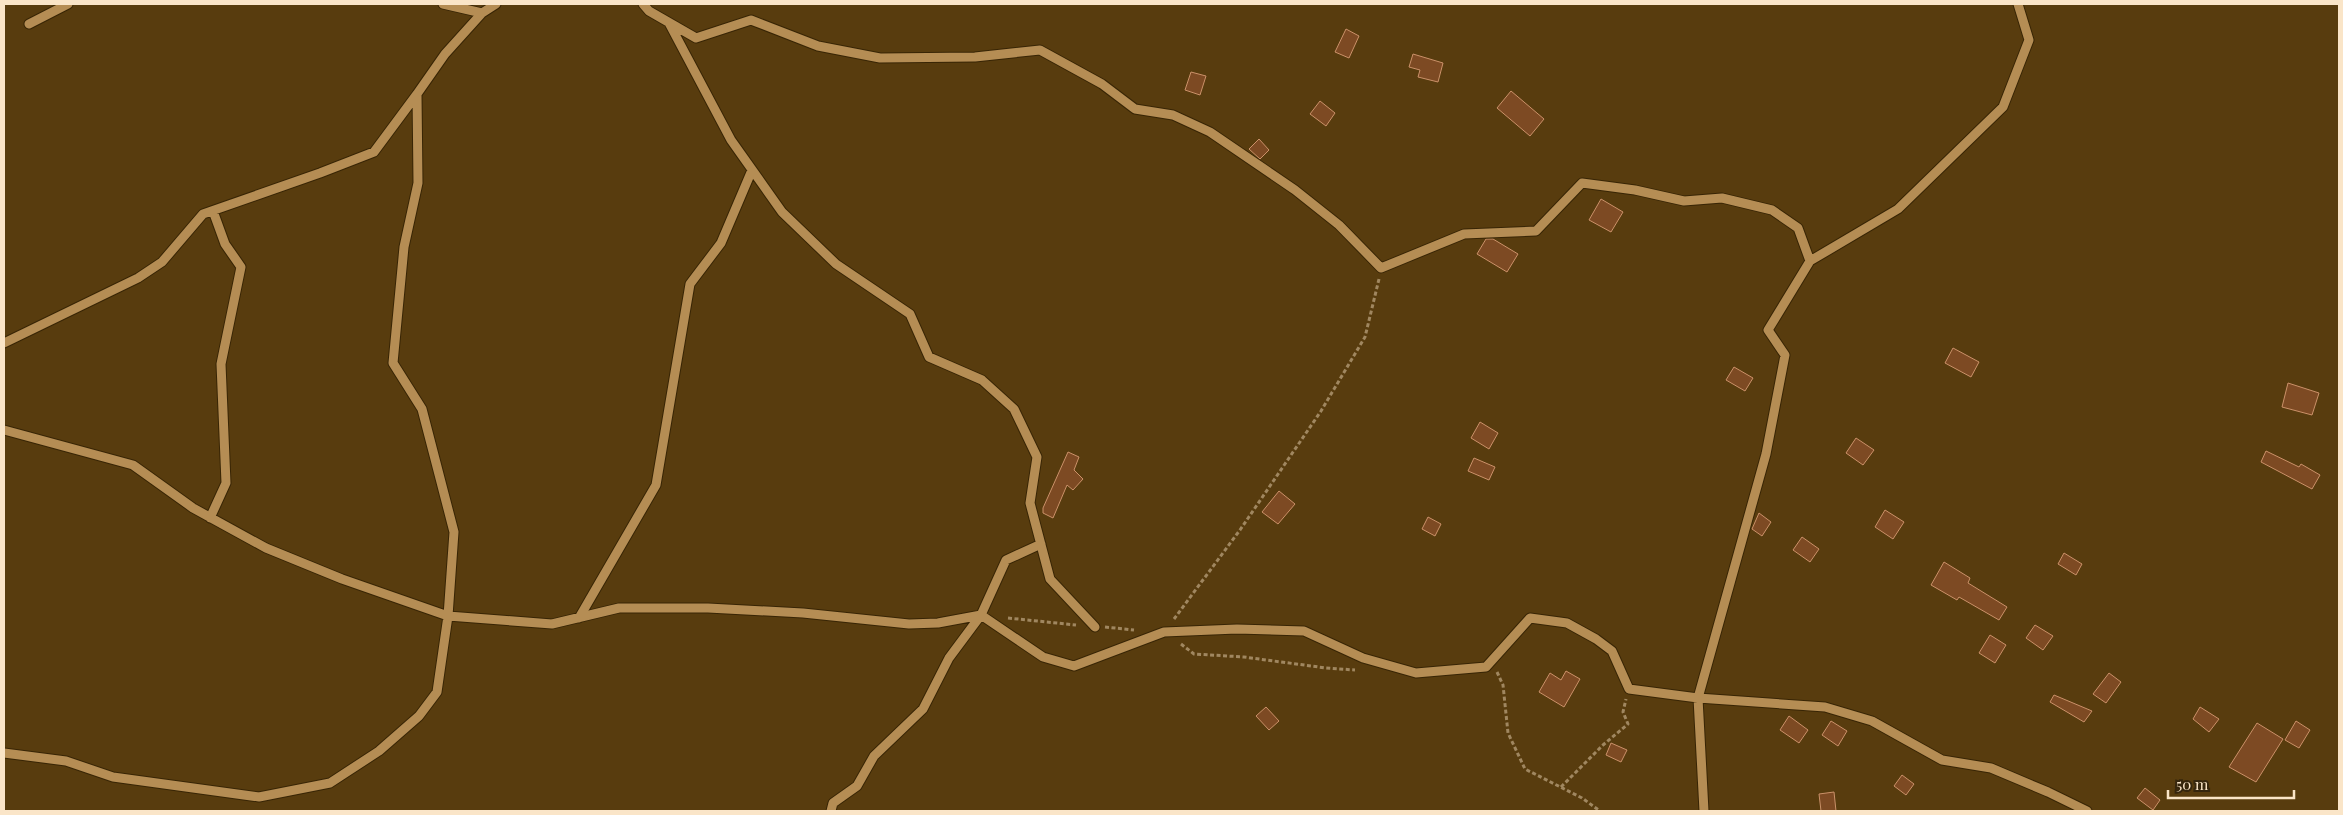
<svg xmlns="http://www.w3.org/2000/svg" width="2343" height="815" font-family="'Playfair Display',serif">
  <rect width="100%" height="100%" fill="#583c0e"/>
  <path fill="#7d4a23" stroke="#cb9169" d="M1346,29l13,7 -10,22 -14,-6z
    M1413,54l30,9 -5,19 -20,-5 2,-7 -11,-3z
    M1191,72l15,4 -6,19 -15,-5z
    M1511,91l33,28 -14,17 -33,-28z
    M1320,101l15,12 -9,13 -16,-12z
    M1259,139l10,11 -9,9 -11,-10z
    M1601,199l22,13 -12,20 -22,-12z
    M1486,239h7l25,15 -11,18 -30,-18z
    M1953,348l26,14 -8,15 -26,-14z
    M1734,367l19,11 -8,13 -19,-11z
    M2288,383l31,10 -7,22 -30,-8z
    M1480,422l18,11 -9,16 -18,-11z
    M1856,438l18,12 -11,15 -17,-12z
    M2266,451l33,16 2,-3 19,11 -8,14 -51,-27z
    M1068,452l11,5 -5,13 9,9 -10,11 -6,-5 -14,33 -10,-5v-5z
    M1474,458l21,9 -6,13 -21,-9z
    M1279,491l16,13 -17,20 -16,-12z
    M1885,510l19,12 -11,17 -18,-12z
    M1759,513l12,9 -9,14 -10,-7z
    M1428,517l13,7 -6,12 -13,-7z
    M1802,537l17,12 -9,13 -17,-12z
    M2064,553l18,11 -6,11 -18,-11z
    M1944,562l26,16 -2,5 39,24 -8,13 -40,-23 -2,3 -26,-15z
    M2035,625l18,11 -10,14 -17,-12z
    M1990,635l16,10 -11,18 -16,-10z
    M1566,671l14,8 -16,28 -25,-15 11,-19 11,7z
    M2109,673l12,9 -15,21 -13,-9z
    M2054,695l38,16 -8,11 -34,-20z
    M1266,707l13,14 -10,9 -13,-14z
    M2200,707l19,12 -10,13 -16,-13z
    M1789,716l19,14 -9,13 -19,-13z
    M1831,721l16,10 -9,15 -16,-11z
    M2296,721l14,9 -11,18 -14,-8z
    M2257,723l26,16 -27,43 -27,-15z
    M1611,743l16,7 -6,12 -15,-7z
    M1902,775l12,9 -8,11 -12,-9z
    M2145,788l15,12 -7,10 -16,-12z
    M1834,792l2,19h-15l-2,-17z"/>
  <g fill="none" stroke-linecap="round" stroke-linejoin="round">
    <g stroke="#382505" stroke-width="11">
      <path id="minor" d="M443,4l39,9
        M643,4l6,7 47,27 55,-18 67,26 62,12 95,-1 65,-7 62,34 33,25 38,6 37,17 85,58 44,35 42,43 83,-34 72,-3 46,-48 53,7 49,11 38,-3 50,12 26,18 12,33
        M669,23l62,117 51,72 54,52 74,50 19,43 53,23 32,29 23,48 -7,46 20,76 45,48
        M29,24l39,-20
        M4,343l134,-65 24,-16 41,-48 117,-41 54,-21 43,-58
        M4,430l129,35 60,43 73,40 76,31 106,37 104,8 67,-16h89l95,5 106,11 29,-1 43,-8 62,42 31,9 90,-34 73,-3 67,2 59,27 53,15 70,-6 44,-49 37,5 29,16 16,12 17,38 69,9 127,9 47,14 70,39 49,8 57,24 39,19
        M210,518l16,-35 -5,-119 20,-97 -16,-23 -12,-33
        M579,618l77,-133 34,-201 31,-41 31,-73
        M4,753l62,8 47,16 146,20 71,-14 49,-32 40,-35 18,-24 11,-76 6,-84 -32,-123 -29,-46 11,-116 14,-64 -1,-89 28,-40 37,-41 14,-9
        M831,811l2,-8 24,-17 17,-30 49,-47 26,-51 32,-43 25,-55 35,-16
        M1704,811l-6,-113 68,-244 19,-99 -17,-25 42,-69 88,-52 105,-102 26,-67 -11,-36"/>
    </g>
    <path stroke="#a08760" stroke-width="3" stroke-dasharray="4 2.5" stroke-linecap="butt" d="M1008,618l68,7
      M1174,619l66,-89 81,-119 44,-74 14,-58
      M1105,627l29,3
      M1181,644l13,10 50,3 82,11 29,2
      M1497,672l6,13 5,48 17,36 57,29 18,13
      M1561,787l42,-42 25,-21 -5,-12 3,-13"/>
    <use href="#minor" stroke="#b58d54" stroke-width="9"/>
  </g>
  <rect width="2343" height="815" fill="none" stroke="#fae5c8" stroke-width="10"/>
  <path d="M2168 790v8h126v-8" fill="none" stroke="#fae5c8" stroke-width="2.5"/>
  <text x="2176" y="790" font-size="15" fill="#fae5c8" stroke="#36260d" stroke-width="4" paint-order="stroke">50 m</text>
</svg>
